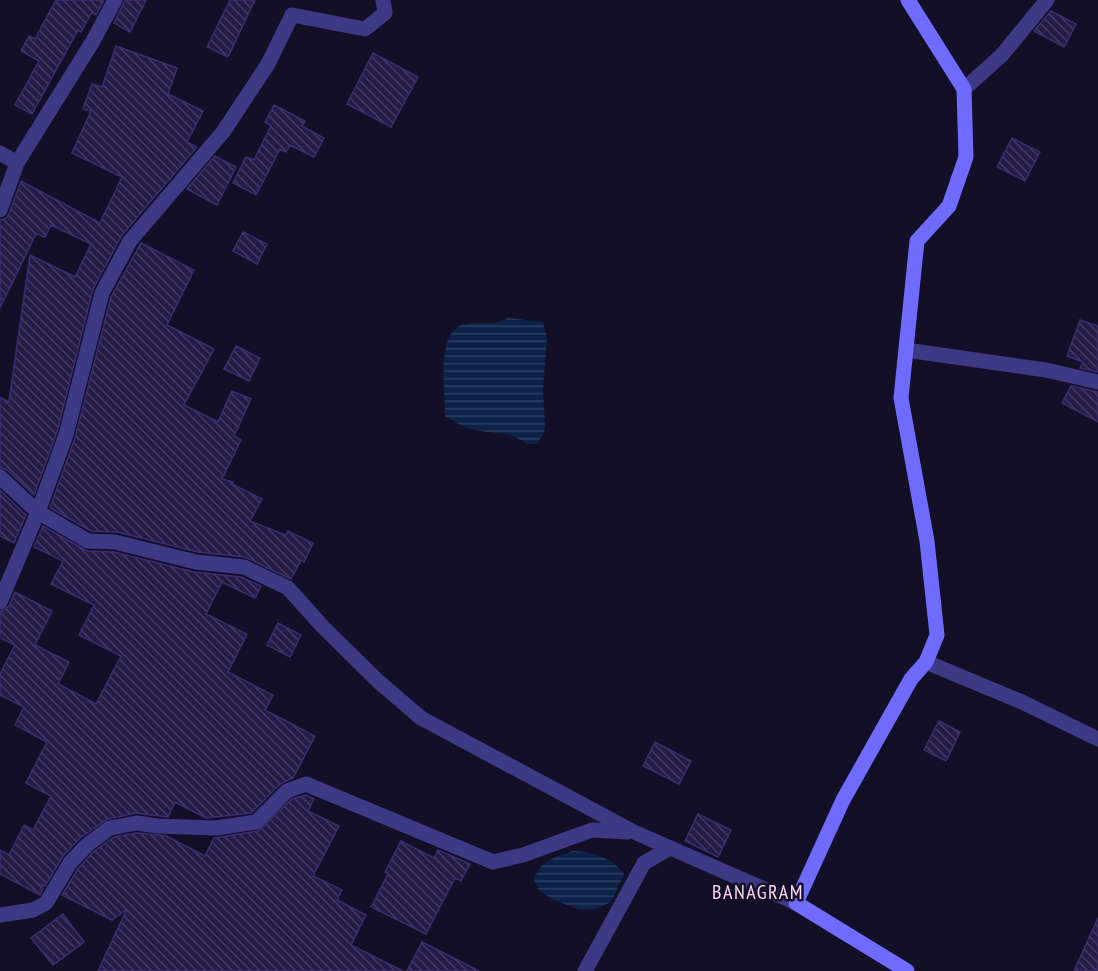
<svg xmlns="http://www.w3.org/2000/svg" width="1098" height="971" font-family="'PT Sans Narrow',sans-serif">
  <defs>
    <pattern id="water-rules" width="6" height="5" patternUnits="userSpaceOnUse" patternTransform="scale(1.5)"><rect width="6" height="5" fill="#0c2248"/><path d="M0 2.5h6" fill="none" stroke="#2f4163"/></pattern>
    <pattern id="building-back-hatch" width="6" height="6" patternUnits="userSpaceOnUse" patternTransform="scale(1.5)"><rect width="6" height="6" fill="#241b47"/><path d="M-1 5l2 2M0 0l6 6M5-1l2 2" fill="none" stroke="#433b63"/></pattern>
  </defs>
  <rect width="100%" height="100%" fill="#130f26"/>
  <path fill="url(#water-rules)" d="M508,318l35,4 4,17 -4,50 2,36 -1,8 -7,11h-9l-17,-9 -37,-5 -16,-6 -13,-8c1,-22 -10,-82 17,-91 15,-5 32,2 46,-7z
    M573,851c19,1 40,7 51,23l-13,28 -15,7 -16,1 -28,-11 -13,-8 -5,-11c5,-19 21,-23 39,-29z"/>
  <path fill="url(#building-back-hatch)" stroke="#3b2d73" stroke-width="1.5" d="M56,0h48l-8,15 -4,-3 -11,20 -3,-2 -46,84 -17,-9 24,-44 -18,-10 8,-15 6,3z
    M125,0h21l-16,32 -16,-9z
    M230,0h25l-27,57 -21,-10z
    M1051,11l25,13 -12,23 -30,-16z
    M116,46l61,22 -9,26 35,17 -16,31 10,5 -75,88 -29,54 -36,143 -23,63 -27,-25 -7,-2v-71l9,5 21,-147 45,22 16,-33 -40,-19 -6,12 -9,-3 -36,74v-88l6,-2 3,-4 12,-33 79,42 22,-46 -50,-24 19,-42 -8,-2 9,-25 10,3z
    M373,53l45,24 -27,50 -44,-23z
    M274,105l31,16 -3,5 22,12 -10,19 -24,-12 -4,7 -6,-3 -24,46 -23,-12 13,-26 8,3 17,-34 -6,-4z
    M1012,138l28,14 -15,29 -28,-14z
    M215,156l21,11 -19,38 -30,-16z
    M243,232l24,12 -10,20 -24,-13z
    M141,243l53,27 -27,55 47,24 -30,56 34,17 14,-31 19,8 -17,37 7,4 -19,39 11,3 -1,2 30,15 -12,22 36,14 2,-4 25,12 -9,19 -3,-2 -10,19 -46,-22 -47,-5 -81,-20 -26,-1 -41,-23 25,-70 36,-141z
    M1080,320l18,6v46l-18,-4 3,-6 -16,-6z
    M236,346l24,12 -11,23 -25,-12z
    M1071,386l27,6v30l-36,-19z
    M0,490l26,25 -12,28 -14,-7z
    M43,526l44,25 27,1 80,20 47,5 20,9 -6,12 -33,-16 -16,32 41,20 -19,38 45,23 -8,15 50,26 -22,42 -13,6 -29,29 -45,5 -31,-16 -7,15 -32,-4 -28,6 -27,18 -18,19 -18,30 -5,-2 3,4 -3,7 -40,-21v-24l9,5 15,-30 9,5 18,-34 -25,-13 21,-41 -32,-17 9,-18 -24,-12v-21l15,-29 -15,-7v-26l9,-6 6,-14 37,19 -17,34 34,17 -11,22 38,20 25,-48 -42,-21 15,-30 -43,-21 12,-23 -29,-14z
    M278,623l23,12 -11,22 -23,-12z
    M939,721l21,11 -14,29 -22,-11z
    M655,742l36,19 -12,23 -36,-18z
    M306,795l8,4 -6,12 31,15 -26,50 29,14 -5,10 29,15 -15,30 52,26h-305l29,-62 -15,11 -50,-25 16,-26 15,-17 21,-15 23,-4 29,3 39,20 9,-18 44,-7 34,-32z
    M698,814l33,16 -13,27 -33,-16z
    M401,841l33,17 4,-8 32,14 -9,17 -6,-3 -29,56 -55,-27 17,-33 -3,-2z
    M63,914l21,28 -31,23 -22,-27z
    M1098,918v53h-24z
    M422,942l57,29h-72z"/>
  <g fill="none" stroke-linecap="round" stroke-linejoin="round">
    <path stroke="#3d3a85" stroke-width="15" d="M964,89l38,-34 45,-55
      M0,153l17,10
      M0,210l17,-47 76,-122 22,-41
      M906,350l140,20 52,12
      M0,477l38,35 50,29 27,1 81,20 48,5 44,21 35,39 56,55 42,36 213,114 162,71
      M0,602l38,-90 28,-77 36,-142 28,-52 93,-109 45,-68 24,-49 73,14 20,-16 -2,-13
      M926,662l96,40 76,37
      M0,915l33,-5 13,-7 24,-40 17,-18 23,-17 27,-5 20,3 59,2 40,-6 31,-31 19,-7 187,78 30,-7 69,-25 36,2
      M585,971l59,-108 26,-15"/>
    <path stroke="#6f6bff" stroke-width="15" d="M907,971l-111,-68 47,-103 68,-121 15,-17 11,-27 -10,-94 -26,-143 16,-157 32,-35 17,-49 -2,-68 -56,-89"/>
  </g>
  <g text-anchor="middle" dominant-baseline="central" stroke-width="5" stroke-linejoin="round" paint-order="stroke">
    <g font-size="20" letter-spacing="1.5" fill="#ffd6f0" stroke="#130f26">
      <text x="758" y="892">BANAGRAM</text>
    </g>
  </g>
</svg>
